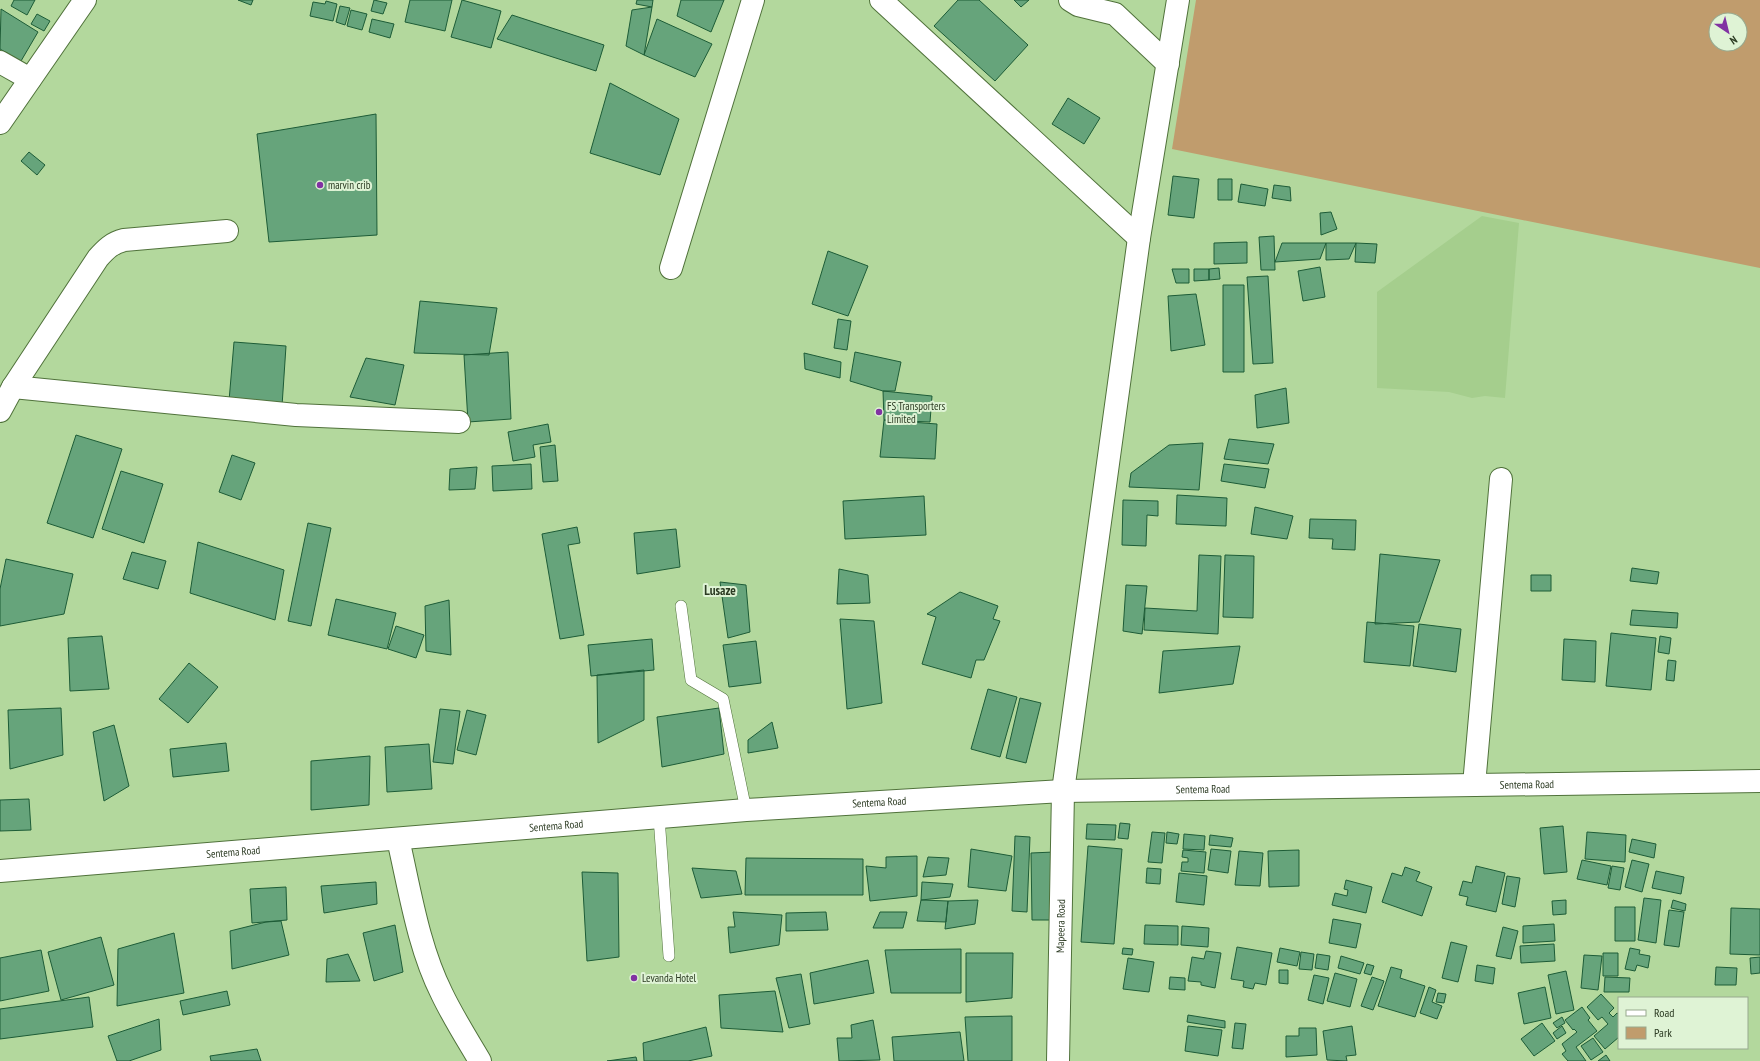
<svg xmlns="http://www.w3.org/2000/svg" width="1760" height="1061" font-family="'PT Sans Narrow',sans-serif">
  <rect width="100%" height="100%" fill="#b3d89d"/>
  <path fill="#a5ce8d" d="M1482,216l37,7 -14,175 -20,-2 -13,2 -23,-6 -72,-4v-96z"/>
  <path fill="#c09c6d" fill-rule="evenodd" d="M1196,0h564v268l-588,-119zM1716,20h24v24h-24z"/>
  <path fill="#66a47b" stroke="#1d5c37" d="M14,0h21l-8,15 -16,-9z
    M238,0h15l-2,5z
    M374,0l13,3 -4,11 -12,-3z
    M410,0h42l-7,31 -40,-9z
    M462,0l39,11 -10,37 -40,-11z
    M637,0h16l-1,7 -16,-3z
    M681,0h43l-13,32 -34,-16z
    M958,0h21l49,45 -33,36 -61,-55z
    M1014,0h15l-8,7z
    M326,1l11,3 -4,17 -23,-5 3,-14 12,2z
    M340,6l10,2 -5,17 -9,-3z
    M652,7l-8,48 -18,-9 6,-36z
    M1,9l37,23 -17,29 -21,-12z
    M351,10l16,4 -5,16 -15,-4z
    M37,14l13,7 -6,10 -13,-7z
    M512,15l92,30 -8,26 -99,-32z
    M372,19l22,5 -4,14 -21,-6z
    M657,19l55,25 -17,33 -51,-22z
    M610,83l69,36 -19,56 -70,-22z
    M1068,98l32,20 -16,26 -32,-20z
    M376,114l1,121 -108,7 -12,-108z
    M29,152l16,13 -8,10 -16,-14z
    M1173,176l26,3 -5,39 -26,-3z
    M1218,179h14v21h-14z
    M1241,184l27,5 -3,17 -27,-4z
    M1274,185l16,2 1,14 -19,-3z
    M1331,212l6,17 -16,6 -1,-22z
    M1274,236l1,34h-14l-2,-33z
    M1247,242v21l-33,1v-21z
    M1282,243h44l-6,16 -45,3z
    M1326,243h30l-7,16 -23,1z
    M1356,243l21,1 -2,19 -20,-1z
    M828,251l40,15 -20,50 -36,-12z
    M1320,267l5,30 -22,4 -5,-30z
    M1219,268l1,11 -11,1v-11z
    M1172,269h17v14h-13z
    M1194,269h15v11l-15,1z
    M1268,276l5,87 -20,1 -6,-87z
    M1223,285h21v87h-21z
    M1196,294l9,51 -34,6 -3,-55z
    M420,301l77,7 -8,47 -75,-2z
    M838,319l13,2 -4,29 -13,-2z
    M234,342l52,4 -4,60 -53,-5z
    M508,352l3,67 -43,3 -4,-67z
    M855,352l46,10 -6,29h-12l-33,-10z
    M804,353l37,9 -1,16 -35,-9z
    M366,358l38,7 -9,40 -45,-8z
    M1286,388l3,35 -32,5 -2,-33z
    M883,391l49,5 -2,26 -46,-2z
    M884,420l53,4 -2,35 -55,-2z
    M548,424l3,18 -18,3 2,12 -22,4 -5,-29z
    M76,435l46,14 -29,89 -46,-15z
    M1229,439l45,5 -6,20 -44,-5z
    M1203,443l-4,47 -70,-3 2,-14 38,-28z
    M555,445l3,36 -15,1 -3,-35z
    M232,455l23,8 -14,37 -22,-8z
    M531,464l1,25 -39,2 -1,-25z
    M1224,464l45,5 -4,19 -44,-7z
    M477,467l-2,22 -26,1 1,-21z
    M121,471l42,13 -19,59 -42,-14z
    M1177,495l50,3 -1,28 -50,-2z
    M924,496l2,39 -81,4 -2,-38z
    M1123,500l35,1v15l-11,-1 -1,31 -24,-1z
    M1255,507l38,9 -6,23 -36,-5z
    M1310,519l46,1 -1,30 -23,-1 1,-10 -24,-1z
    M308,523l23,5 -20,98 -23,-5z
    M577,527l3,16 -12,2 16,90 -24,4 -18,-105z
    M676,529l4,38 -43,7 -3,-41z
    M198,542l86,28 -9,50 -85,-27z
    M132,552l34,9 -8,28 -35,-10z
    M1380,554l60,6 -21,62 -44,2z
    M1199,555l22,1 -3,78 -74,-4 1,-22 52,3z
    M1225,555l29,1 -1,62 -30,-1z
    M6,559l67,15 -9,40 -64,12v-37z
    M1632,568l27,4 -2,12 -27,-3z
    M839,569l29,6 2,28 -33,1z
    M1531,575h20v16h-20z
    M720,582l26,3 4,47 -22,6z
    M1126,585l21,1 -5,48 -19,-3z
    M960,592l38,14 -5,13 7,2 -16,39h-8l-5,18 -49,-14 14,-47 -9,-3z
    M336,599l60,14 -9,36 -59,-14z
    M449,600l2,55 -25,-4 -1,-45z
    M1632,610l46,3 -1,15 -47,-3z
    M840,619l34,2 8,82 -35,6z
    M1367,622l47,4 -4,40 -46,-4z
    M1419,624l42,5 -5,43 -43,-6z
    M396,626l28,9 -8,23 -28,-9z
    M1611,633l45,5 -5,52 -45,-4z
    M102,636l7,53 -39,2 -2,-53z
    M1660,636l11,2 -2,16 -11,-2z
    M652,639l2,31 -63,6 -3,-31z
    M1564,639l32,2 -1,41 -33,-2z
    M756,641l5,42 -32,4 -6,-42z
    M1240,646l-7,38 -74,9 4,-42z
    M1668,660l8,1 -2,20 -8,-1z
    M189,663l29,24 -30,36 -29,-24z
    M644,670v50l-46,23 -1,-68z
    M988,689l29,8 -17,60 -29,-8z
    M1020,698l21,5 -15,60 -20,-5z
    M61,708l2,47 -53,14 -2,-59z
    M719,708l5,46 -62,13 -5,-50z
    M440,709l20,2 -7,53 -20,-2z
    M467,710l19,5 -10,40 -19,-5z
    M772,722l6,26 -30,5v-13z
    M114,725l15,61 -25,15 -11,-69z
    M226,743l3,28 -56,6 -3,-28z
    M429,744l3,45 -45,3 -2,-45z
    M370,756l-1,49 -58,5v-49z
    M29,799l2,31 -31,1v-31z
    M1120,823l10,1 -2,15 -10,-1z
    M1087,824l29,1 -1,15 -29,-1z
    M1563,826l4,46 -23,2 -4,-46z
    M1152,832l13,1 -3,30 -14,-1z
    M1167,832l12,2 -2,10 -11,-1z
    M1587,832l39,3 -1,27 -40,-3z
    M1184,834l21,2 -1,14 -21,-1z
    M1210,835l23,3 -2,9 -22,-2z
    M1015,836l15,1 -3,75 -15,-1z
    M1632,839l24,5 -2,14 -25,-6z
    M1088,846l34,3 -8,95 -33,-2z
    M971,849l41,7 -6,35 -38,-4z
    M1211,849l20,2 -3,22 -20,-3z
    M1183,850l23,2 -2,21 -23,-2 1,-9h6v-4l-6,-1z
    M1299,850v36l-30,1 -1,-36z
    M1239,851l24,2 -3,33 -25,-1z
    M1054,852v68h-22l-1,-67z
    M917,856v40l-47,5 -4,-35 20,2v-11z
    M928,857l21,1 -3,17 -23,2z
    M746,858l117,1v36h-118z
    M1582,860l29,6 -4,19 -30,-6z
    M1632,860l17,4 -7,28 -17,-5z
    M1476,866l29,7 -9,39 -30,-7 2,-8 -9,-2 4,-14 9,2z
    M1612,866l12,2 -4,22 -12,-2z
    M1405,867l15,5 -4,9 16,6 -10,29 -40,-14 10,-29 10,3z
    M692,868l44,3 6,23 -41,4z
    M1147,868l14,1 -1,15 -14,-1z
    M1656,871l28,6 -3,17 -29,-6z
    M582,872l36,1 1,84 -32,4z
    M1179,873l28,3 -3,29 -28,-3z
    M1507,876l13,2 -5,29 -13,-3z
    M1346,880l26,7 -6,26 -34,-8 3,-12 12,3 1,-6 -4,-1z
    M376,882l1,22 -53,9 -3,-27z
    M922,882l31,2 -3,13 -29,3z
    M286,887l1,33 -35,3 -2,-34z
    M1644,898l17,2 -5,43 -18,-3z
    M921,900l27,1 -2,21 -29,-1z
    M978,900l-3,24 -30,5 3,-28z
    M1566,900v14l-13,1 -1,-14z
    M1673,900l13,4 -1,7 -14,-3z
    M1615,907h20v34h-20z
    M1731,908l29,1v46l-30,-1z
    M1669,910l15,2 -5,35 -15,-2z
    M733,912l49,3 -3,30 -49,8 -2,-26h7z
    M826,912l2,18 -42,1v-18z
    M880,912h27l-4,16h-30z
    M1333,919l28,5 -5,24 -27,-5z
    M281,921l8,34 -57,14 -2,-38 36,-9z
    M1554,924l1,17 -32,2v-17z
    M395,925l8,47 -29,9 -11,-48z
    M1145,925l33,1v19l-34,-1z
    M1182,926l27,2 -1,19 -27,-2z
    M1503,927l15,4 -7,28 -15,-3z
    M174,933l10,60 -67,13 1,-57z
    M101,937l13,48 -53,15 -13,-48z
    M1451,942l16,4 -9,36 -16,-4z
    M1554,944l1,17 -34,2 -1,-17z
    M1237,947l35,6 -6,32 -11,-2 -2,6 -10,-2 1,-6 -13,-2z
    M1123,948l10,1 -1,6 -10,-1z
    M1280,948l20,4 -3,14 -20,-4z
    M1630,948l10,2 -1,4 11,2 -2,12 -11,-3 -2,6 -10,-2z
    M961,949v44h-70l-6,-43z
    M41,950l8,41 -49,10v-43z
    M1206,951l15,2 -6,35 -14,-3v-3l-13,-1 4,-24 12,2z
    M1301,952l13,2 -2,16 -13,-1z
    M966,953h47l-1,45 -46,4z
    M1603,953h15v23h-15z
    M348,954l12,27 -34,1 1,-23z
    M1317,954l13,2 -2,14 -13,-2z
    M1584,955l18,1 -4,34 -17,-2z
    M1341,956l23,7 -4,11 -22,-6z
    M1760,957v16l-9,1 -1,-16z
    M1128,958l26,4 -5,30 -26,-3z
    M868,960l6,33 -60,11 -4,-31z
    M1367,964l7,2 -3,9 -7,-2z
    M1477,965l18,3 -2,16 -18,-3z
    M1391,967l11,3 -2,8 25,8 -10,31 -37,-11z
    M1716,967l21,1 -1,17h-21z
    M1279,970h9v14l-9,-1z
    M1566,971l8,39 -18,4 -8,-39z
    M1335,973l22,6 -7,28 -23,-6z
    M801,974l9,50 -21,4 -13,-50z
    M1314,975l15,3 -6,26 -15,-4z
    M1170,977l15,1v12l-16,-1z
    M1372,977l12,4 -11,29 -12,-4z
    M1605,977l25,1 -1,14h-25z
    M1429,987l7,3 -4,12 10,4 -5,13 -17,-6z
    M1545,987l6,31 -27,6 -6,-31z
    M227,991l3,14 -47,10 -3,-14z
    M775,991l8,41 -62,-4 -2,-33z
    M1438,993l8,1 -2,9 -8,-1z
    M1601,994l13,14 -5,5 4,4 4,-4 2,1v23l-14,12 -11,-13 14,-12 -6,-7 -4,3 -11,-13z
    M89,997l4,30 -93,12v-30z
    M1582,1007l8,11 -2,2 9,11 -21,16 10,14h-18l-6,-7 4,-3 -4,-7 15,-12 -3,-3 -1,1 -8,-10z
    M1188,1015l37,6v7l-38,-6z
    M1012,1016v45h-44l-3,-44z
    M1562,1017l3,6 -8,5 -4,-5z
    M159,1019l2,31 -32,11h-12l-9,-25z
    M873,1020l7,40 -41,1 -2,-23h15l-1,-13z
    M1235,1023l11,1 -3,25 -11,-1z
    M1542,1023l13,18 -21,15 -13,-17z
    M1188,1026l34,4 -4,26 -33,-5z
    M1352,1026l4,29 -10,1 1,5 -20,-1 -4,-29z
    M1562,1026l4,7 -9,6 -4,-6z
    M706,1027l6,29 -24,5h-44l-1,-18z
    M1299,1028h17l1,27 -31,2v-21h13z
    M960,1032l4,29h-70l-2,-24z
    M1593,1038l10,14 -12,8 -10,-14z
    M257,1049l4,12h-50l-1,-5z
    M1606,1055l4,6h-12z
    M636,1057l1,4h-30z"/>
  <g fill="none" stroke-linecap="round" stroke-linejoin="round">
    <g stroke="#50723b" stroke-width="12">
      <path id="lane" d="M681,606l10,74 32,19 23,111
        M659,817l10,139"/>
    </g>
    <g stroke="#50723b" stroke-width="24">
      <g id="street">
        <path d="M881,0l258,238"/>
        <path d="M1070,0l8,5 37,9 53,50"/>
        <path d="M0,62l30,17"/>
        <path d="M0,123l85,-123"/>
        <path d="M671,268l82,-268"/>
        <path d="M13,387l283,28 163,7"/>
        <path d="M0,411l13,-24 85,-129c8,-9 14,-15 26,-18l103,-9"/>
        <path d="M1474,785l27,-306"/>
        <path d="M398,839c12,52 20,107 44,155 11,23 25,45 38,67"/>
        <path id="s1" d="M1058,1061l5,-270"/>
      </g>
    </g>
    <g stroke="#50723b" stroke-width="24">
      <g id="secondary">
        <path d="M1063,791l76,-553 39,-238"/>
        <path id="s2" d="M0,871l746,-61 317,-19 697,-10"/>
      </g>
    </g>
    <use href="#lane" stroke="#fff" stroke-width="11"/>
    <use href="#street" stroke="#fff" stroke-width="22"/>
    <use href="#secondary" stroke="#fff" stroke-width="22"/>
  </g>
  <g fill="#8132a2" stroke="#dff3d5" stroke-width="1.5">
    <circle cx="320" cy="185" r="4"/>
    <circle cx="879" cy="412" r="4"/>
    <circle cx="634" cy="978" r="4"/>
  </g>
  <g text-anchor="middle" dominant-baseline="central" stroke-width="4" stroke-linejoin="round" paint-order="stroke">
    <g font-size="11" fill="#2c3b23" stroke="#dff3d5" text-anchor="start">
      <text x="328" y="185">marvin crib</text>
      <text x="887" y="406">FS Transporters<tspan x="887" dy="13">Limited</tspan></text>
      <text x="642" y="978">Levanda Hotel</text>
    </g>
    <g font-size="11" fill="#2c3b23" stroke="#dff3d5">
      <text stroke="none"><textPath href="#s2" startOffset="1530">Sentema Road</textPath></text>
      <text stroke="none"><textPath href="#s2" startOffset="1206">Sentema Road</textPath></text>
      <text stroke="none"><textPath href="#s2" startOffset="882">Sentema Road</textPath></text>
      <text stroke="none"><textPath href="#s2" startOffset="558">Sentema Road</textPath></text>
      <text stroke="none"><textPath href="#s2" startOffset="234">Sentema Road</textPath></text>
      <text stroke="none"><textPath href="#s1" startOffset="135">Mapeera Road</textPath></text>
    </g>
    <g font-size="13" font-weight="bold" fill="#2c3b23" stroke="#dff3d5">
      <text x="720" y="590">Lusaze</text>
    </g>
  </g>
  <rect x="1618" y="997" width="130" height="52" fill="#dff3d5" stroke="#97a98e"/>
  <rect x="1626" y="1010" width="20" height="6" fill="#ffffff" stroke="#97a98e"/>
  <text x="1654" y="1017" font-size="12" fill="#2c3b23">Road</text>
  <rect x="1626" y="1027" width="20" height="12" fill="#c09c6d" stroke="#97a98e"/>
  <text x="1654" y="1037" font-size="12" fill="#2c3b23">Park</text>
  <g transform="translate(1728 32) rotate(145)"><circle r="19" fill="#dff3d5" stroke="#97a98e"/>
  <path d="M0-3L7 15L0 10L-7 15Z" fill="#8132a2"/>
  <text y="-6" font-size="11" font-weight="bold" text-anchor="middle" fill="#2c3b23">N</text>
  </g>
</svg>
